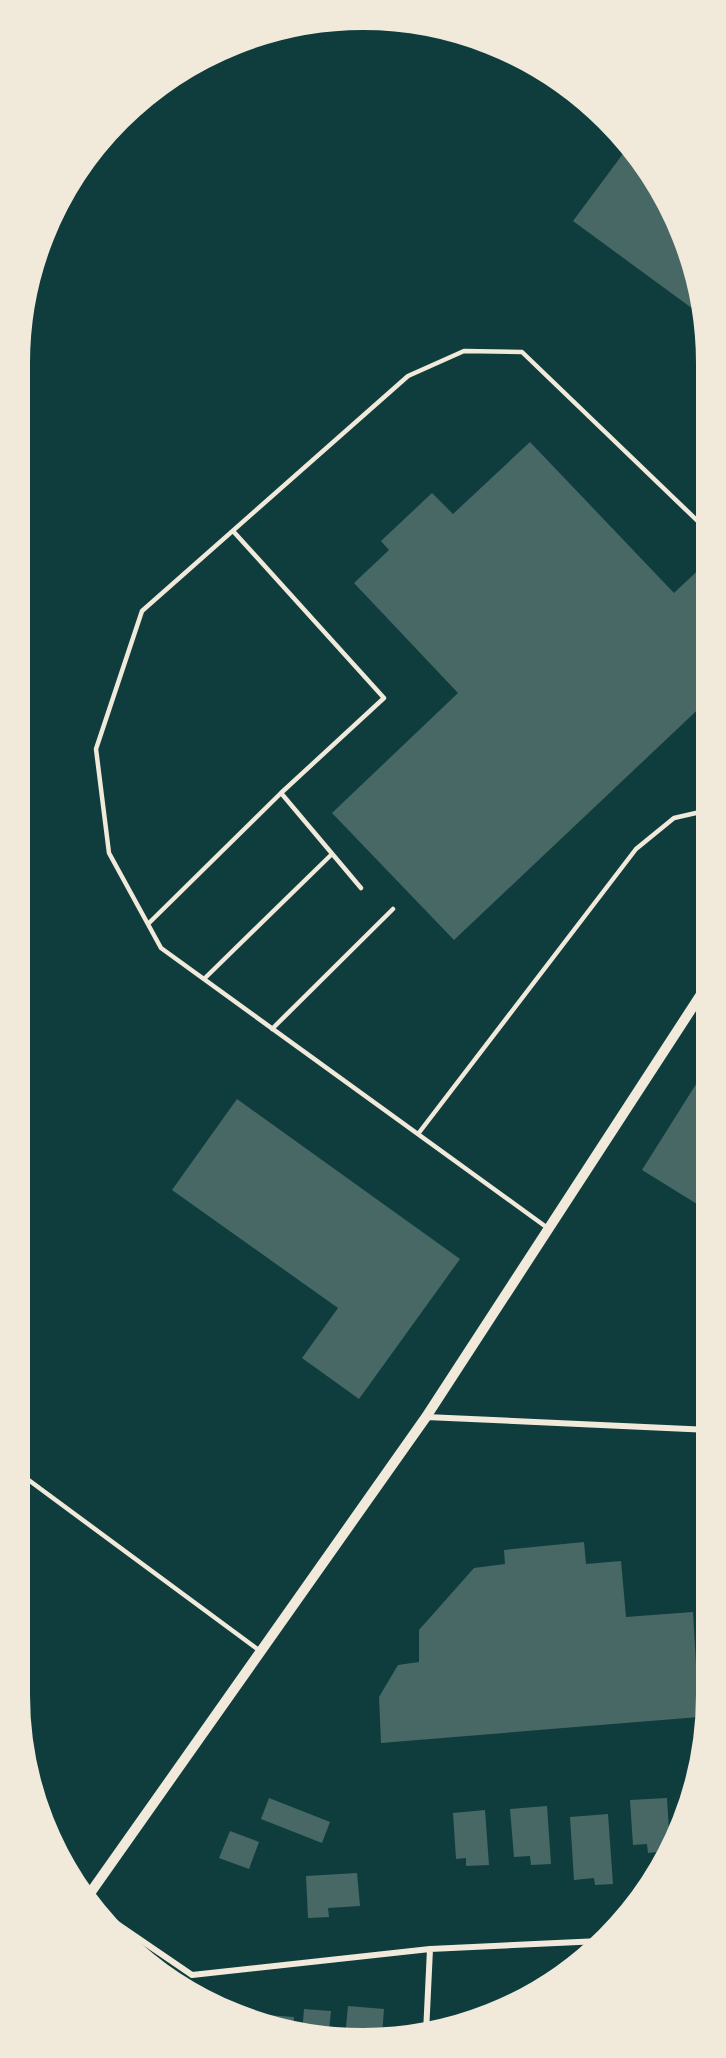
<svg xmlns="http://www.w3.org/2000/svg" width="726" height="2058" font-family="'PT Sans',sans-serif">
  <rect width="100%" height="100%" fill="#0f3d3e"/>
  <path fill="#486865" d="M631,143l44,66 33,111 -135,-99z
    M530,442l144,151 35,-33v139l-255,241 -122,-127 126,-120 -104,-110 35,-33 -8,-9 51,-48 21,21z
    M710,1062v150l-68,-42z
    M237,1099l223,160 -101,140 -57,-41 36,-50 -166,-118z
    M584,1542l2,22 35,-3 5,56 67,-5 6,105 -318,26 -2,-46 19,-32 21,-3v-32l55,-62 31,-4 -1,-14z
    M269,1798l61,24 -8,21 -61,-24z
    M667,1798l3,50 -1,3 -21,2 -1,-9 -14,1 -3,-45z
    M547,1806l4,58 -20,1 -1,-9 -16,1 -4,-48z
    M485,1810l4,55 -23,1v-8l-10,1 -3,-46z
    M608,1814l5,70 -18,1 -1,-7 -20,2 -4,-63z
    M230,1831l29,11 -10,27 -30,-11z
    M357,1873l3,33 -32,2 1,9 -21,1 -2,-42z
    M348,2006l36,3 -2,27 -37,2z
    M304,2009l27,2 -3,28 -10,1 -16,-5z
    M266,2015l28,2 -1,15 -27,-8z"/>
  <g fill="none" stroke-linecap="round" stroke-linejoin="round">
    <path stroke="#f1e9da" stroke-width="4.5" d="M281,793l80,95
      M148,924l133,-131 103,-95 -151,-167
      M204,979l128,-125
      M272,1029l121,-120
      M418,1134l218,-285 38,-31 35,-8
      M549,1229l-388,-281 -52,-95 -13,-104 46,-138 266,-235 56,-25 58,1 186,179
      M15,1470l245,181"/>
    <path stroke="#f1e9da" stroke-width="6" d="M426,1417l284,13
      M88,1904l104,71 238,-26 170,-8
      M426,2033l4,-84"/>
    <path stroke="#f1e9da" stroke-width="10" d="M86,1899l340,-482 283,-435"/>
  </g>
  <path d="M0 0H726V2058H0ZM363 26H363A337 337 0 0 1 700 363V1695A337 337 0 0 1 363 2032H363A337 337 0 0 1 26 1695V363A337 337 0 0 1 363 26Z" fill="#f1e9da" fill-rule="evenodd"/>
  <path fill="none" stroke="#f1e9da" stroke-width="8" d="M363 26H363A337 337 0 0 1 700 363V1695A337 337 0 0 1 363 2032H363A337 337 0 0 1 26 1695V363A337 337 0 0 1 363 26Z"/>
</svg>
